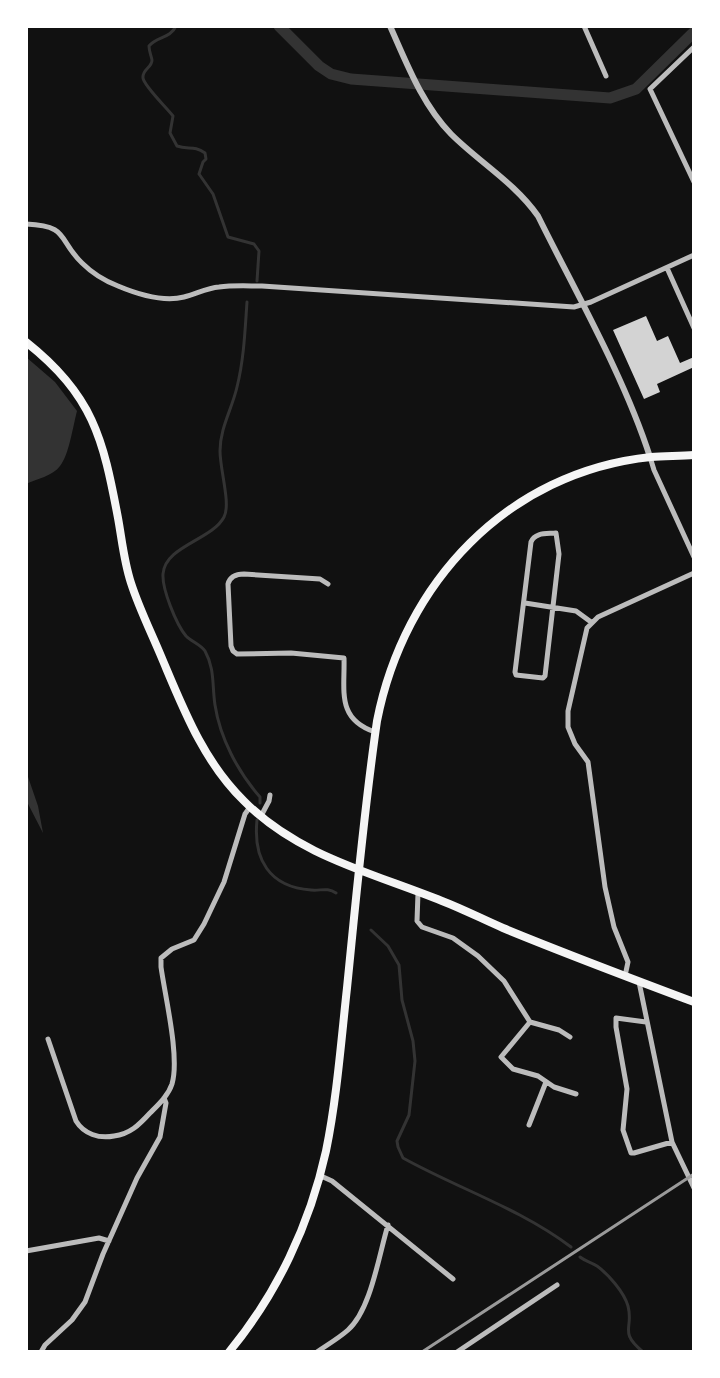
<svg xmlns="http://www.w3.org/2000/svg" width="720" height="1378" font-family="'Asap Condensed',sans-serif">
  <rect width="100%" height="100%" fill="#111"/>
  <path fill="#333" d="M26,357l29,25 22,29c-4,15 -8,44 -17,55 -7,10 -24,13 -34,18z
    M26,771l12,35 5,27 -17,-33z"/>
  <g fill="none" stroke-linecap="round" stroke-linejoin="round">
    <path stroke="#333" stroke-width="3" d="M176,26c-6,13 -19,10 -27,20 0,5 2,9 3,14 0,8 -10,9 -9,18 1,8 24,30 30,38l-3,17 7,13c11,4 17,-1 28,7l1,6 -3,3 -4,12 14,20 15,43 26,7 5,7 -2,30
      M247,302c-2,28 -3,57 -10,85 -5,22 -17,41 -17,64 0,19 11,53 4,66 -12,23 -59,29 -61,57 -1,15 13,50 23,62 6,6 14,8 19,15 10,18 7,35 10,54 5,33 23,67 45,92v6
      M257,820c-4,39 12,67 54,70 10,1 16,-3 25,3
      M371,930l17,16 11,19 3,35 11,41 2,20 -6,54 -12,26 1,6 5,11c56,31 116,50 168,89
      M580,1257c5,4 11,5 17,9 11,8 27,26 31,40 6,23 -10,25 15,46"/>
    <path stroke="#333" stroke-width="11" d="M279,26l40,40 12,8 20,5 259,19 26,-9 58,-57"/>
  </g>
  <path fill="#d3d3d3" d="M646,316l11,25 11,-5 12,27 14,-6v10l-37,17 3,8 -16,7 -31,-69z"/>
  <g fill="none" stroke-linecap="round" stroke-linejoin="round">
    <path stroke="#bcbcbc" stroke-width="5" d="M584,26l22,50
      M694,47l-44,42 44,93
      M26,224c44,2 31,15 56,39 10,10 23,18 36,23 19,8 46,16 66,11 12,-3 23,-9 35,-10 14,-2 29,-1 43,-1l312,21 17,-5 103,-47
      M667,268l27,60
      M650,457l4,13 40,87
      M556,533l3,21 -14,122 -2,2 -27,-3 -1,-3 16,-130c4,-10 16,-8 25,-9z
      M328,584l-8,-5 -76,-5c-7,0 -14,2 -16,10l3,62 2,5 4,3 54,-1 53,5c1,32 -8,61 31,74
      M525,603l51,8 15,11
      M261,816l8,-15 1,-6
      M418,893l-1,28 5,6 31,11 25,18 26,25 26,41 29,8 11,7
      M625,976l3,-14 -14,-35 -9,-40 -17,-125 -13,-18 -7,-17v-16l19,-83 11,-11 96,-44
      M639,982l33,160 22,46
      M530,1022l-29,35 12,12 25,7 16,11 22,7
      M646,1022l-30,-4v9l11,62 -4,41 8,23h3l38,-11
      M48,1039l28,82c8,13 23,18 38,15 16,-2 25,-11 36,-23 8,-8 18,-17 22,-29 8,-27 -7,-88 -11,-117v-9l11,-9 22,-9 10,-16 20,-42 21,-68 5,-7
      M529,1125l17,-43
      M321,1176l11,5 121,98
      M26,1251l73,-13 10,3
      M41,1352l4,-7 27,-25 13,-18 18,-48 34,-76 23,-41 6,-34 -2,-5
      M317,1352c10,-7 22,-14 31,-22 23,-20 31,-76 40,-105
      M457,1352l100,-67"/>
    <path stroke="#bcbcbc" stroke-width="6" d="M390,26c17,38 32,78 61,108 28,28 64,49 87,82 38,77 86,160 112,241"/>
    <path stroke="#f5f5f5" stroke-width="8" d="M26,342c67,53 77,96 92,176 4,22 6,44 13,65 8,25 20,49 30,73 22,52 42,105 83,145 54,55 129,72 198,100 21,8 40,18 61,27 63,26 127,50 191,74
      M229,1352c48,-58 81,-128 97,-201 11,-54 15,-109 21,-163 9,-89 17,-178 30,-267 27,-138 130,-249 274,-264 14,-1 29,-1 43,-2"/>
    <path stroke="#9a9a9a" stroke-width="3" d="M422,1352l272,-178"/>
  </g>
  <rect width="720" height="1378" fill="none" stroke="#ffffff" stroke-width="56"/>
</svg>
